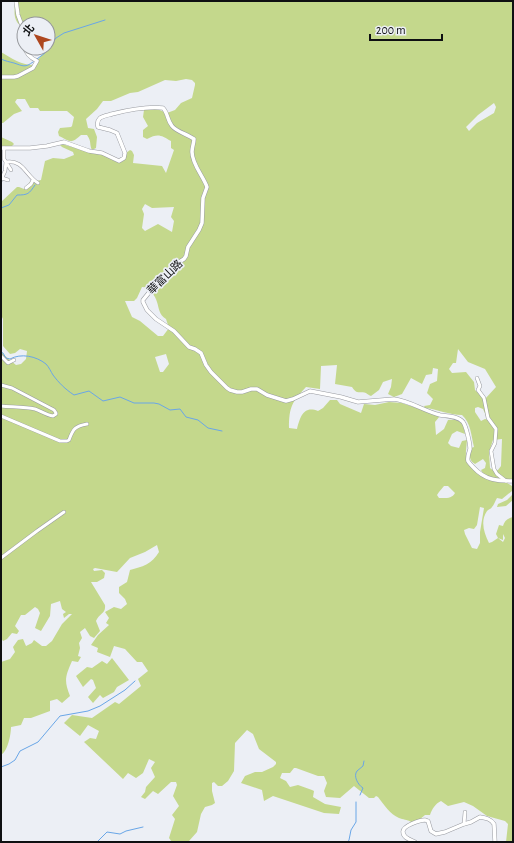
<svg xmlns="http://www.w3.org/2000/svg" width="514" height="843" font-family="'Alegreya Sans','Noto Sans TC',sans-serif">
  <rect width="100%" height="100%" fill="#eceff5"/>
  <path fill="#c4d88c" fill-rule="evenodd" d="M15,1h498v479l-19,1 13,2 5,3v5l-10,8 -5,-1c-2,3 -3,7 -5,9 -1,2 -3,2 -5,4 -7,10 -3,22 2,32l3,-1 6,-4 5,4 2,-4 -2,-4v6l-5,-2 -2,-4 3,-9 4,1c1,-5 5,-8 10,-9v325h-7l2,-18 -3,-3 -18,-5 -14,-10 -9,-4 -16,4 -7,-5c-6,3 -9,8 -11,14h-5l-6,5 -8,2c-4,-3 -8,-2 -12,-4 -9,-4 -15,-13 -21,-21l-2,-1 -2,2h-5l-15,-12 -14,12 -14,-1 -2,-6 3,-8 -3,-7h-6l-22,-8h-2l-4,5h-8l-2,5 6,3 4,6 8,-2 14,5 2,1 -1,6 12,7 16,3 -2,7 -15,-1 -51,-17 -9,5 -2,-11 -21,-7 4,-7 10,-4h7l11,-5 3,-3v-2l-17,-13 -6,-15 -6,-4 -12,13 -1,28 -6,10 -6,5h-4l-4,-4 -2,1v8l3,12 -3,2 -7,2 -4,7 -4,18 -8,9 -4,1h-13l-3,-4 6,-19 -3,-4 7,-9 -6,-10 4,-11 -1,-3h-5l-13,12 -5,-3 -8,8 -4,-2 4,-5 1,-5 9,-10 -4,-9 4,-6 -6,-3 -6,14 -7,5 -8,-5 -5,6 -39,-37 6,-4 6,1 3,-8 -11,-6 -8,11 -16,-13 8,-8 20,3 23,-16 4,2 22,-18 -3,-7 10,-8 -6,-9h-5l-12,-13 -11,-3 -4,11 -13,-5 1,-4 -7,-3 7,-10 11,-10 -3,-2 3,-5 -4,-6 9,-5 7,2 6,-5 -2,-5 -6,-6v-6l8,-5 3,-12c12,-3 22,-6 29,-18l-2,-7 -12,7 -15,6 -13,14 -22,-4 -2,1 1,2 8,-1 3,3 -1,5 -7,4h-6l14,23c1,9 -6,8 -9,16l4,10 -6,7 -4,-2 -5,-8 -5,4 2,6 -3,5 1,5 -2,8 3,1 -3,5 -6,-1c-7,16 -8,20 -2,35l-8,7 -5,-4 -7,2v10l-19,7h-7l-3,7 -10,2c0,7 -3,24 -10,28v-93l9,-3 5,-7 -2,-5 5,-7 5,-1 3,7 6,-3 2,-3 8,6h4l6,-5 10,-17 10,-10h-3l-5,4 -1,-4 3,-2 -4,-3 -2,-8 -9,3 -1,12 -9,15 -6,-3 5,-15 -2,-4 -3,-2 -10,8h-4l-6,11 4,5 -2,3 -5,-1 -5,6 -4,2 -2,-3v-287l4,5 11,9 5,-1 5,-5 1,-8 -7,-2 -5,4 -5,1 -7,-8v-27l-2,-4v-113l16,-15h2l5,2 7,-8h5l5,-1 4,-19 8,-3 11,1 10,-4 -1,-3 -11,-5 -2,-2 2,-1 33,10h10l10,7 5,1 3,-1 3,-8 4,-3 2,1 2,4 -1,8 29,3 4,7 8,-23 -3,-2v-7c-10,-6 -13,-8 -24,-2l-4,-2v-7l5,-4 -5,-9 1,-7 13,-1 10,4 8,-3 6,-7 11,-5 3,-13v-2l-3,-3 -6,-1 -10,2 -11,-1 -27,12 -8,1 -19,8h-8l-6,8 -11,10 2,9 6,1 3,8 -1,11 -4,2c-3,-6 0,-8 -5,-15h-6c-10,9 -10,7 -22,1l-1,-4 2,-4 11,-1 1,-1 2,-9 -7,-6h-27l-2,-3h-8l-5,-9h-8l-2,3 7,9 -8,3 -11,9h-2v-71c10,6 20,13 32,13l10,-11 2,-6h3v-24h-24v9c-1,-6 -4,-7 -7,-11 -4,-6 -2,-15 -2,-21zM494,103l2,4 -2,6 -17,10 -8,8 -3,-4 12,-12zM145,204l7,4 22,-1 -3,10 3,4 -2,11 -14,-8 -13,7 -3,-3 2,-14 -2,-5zM142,287c7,0 13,8 15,15 2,6 2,13 9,17l3,9 -6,8h-5l-18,-15 -8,-4 -7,-16h9l3,-3zM458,349l10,13 17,7 11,18 -11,12 -10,-9 -1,-8 -8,-10 -14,1 -3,-4 4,-6h3zM166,354l3,10 -6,8h-3l-5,-15zM337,365l-2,19 17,3c5,8 7,4 14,6 0,0 4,3 5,3l8,-6 4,-8 9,-3 -1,8 -3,7 6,3 8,-3 9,-16 11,6 4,-9 6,-1 1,-6 5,1 -1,12 -7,3 -3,9 6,6 -3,6 -6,1 1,2c12,1 24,7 37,7 9,8 9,20 12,32l-3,1c-1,7 -3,12 4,16l8,-5 3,4 -1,5 -4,2 2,3 -3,2c-16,-15 -15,-13 -13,-35l-5,1 -3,7 -8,-2 -3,-3 4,-9 5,-3 8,3c-2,-13 -4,-15 -17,-14l-4,9 -8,6 -1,-13 5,-6 -38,-13 -13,-1 -14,3 -11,-1 -3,9 -21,-9 -3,-4h-7l-7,8 -5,3c-15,-6 -18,7 -21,18l-8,-1c0,-21 3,-26 17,-41l14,2 1,-23zM478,407l5,2 5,11 -3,-1 -4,2 -6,-9v-4zM502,439l-1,27 -3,4 -4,1 -4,-3 -1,-16 4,-12zM444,486h4l7,7c-3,6 -10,5 -16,5l-2,-3 2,-3zM480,507l4,1 -4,24v11l-3,6 -5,-1 -7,-14 -1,-4 5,-2 5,1 3,-4z
    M1,137l11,5 2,2 -2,2 -11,2z
    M513,494v6l-7,6 -9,1 1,-3 9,-4z
    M112,658l17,22 -12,7 -3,5 -11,6 -3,-3 -7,8 -5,-6 8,-9 -3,-8 -2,-1 -8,8 -7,-11 11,-9 5,1 10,-7 5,3z"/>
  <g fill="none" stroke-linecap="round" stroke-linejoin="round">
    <path stroke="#69a6e7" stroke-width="1" d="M49,47l7,-9 8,-5 41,-13
      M1,59c4,2 9,3 13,4 9,3 11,5 19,-1
      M37,59l8,-6 1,-2
      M1,208l8,-3 8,-10c11,0 12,-1 18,-10
      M1,352l2,1 3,5 4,1c11,-6 26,-3 36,5 3,3 5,8 7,11 6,8 12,14 21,20l15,-4 14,10 17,-4 14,6h20l5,1 11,6 10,-1 6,8 12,3 10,8 14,3
      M1,767l8,-3 6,-4 5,-9 18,-9 22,-26 28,-5 12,-5 25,-16 10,-9
      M360,795l3,-7c-5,-3 -10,-12 -6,-17 2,-2 4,-3 6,-5l1,-5
      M97,842l10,-10 13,2 6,-3 17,-4
      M348,842l1,-2 2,-10 5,-8v-20"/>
    <g stroke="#999ba1" stroke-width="4">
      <path id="minor" d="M4,148v11l7,11
        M2,178l6,2
        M1,180l4,-9 1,-9c17,-3 20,14 32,21
        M26,188l5,-4 2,-4
        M1,356l7,7 6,-3
        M477,378l3,8 -2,4 6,8 4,20 8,11 -1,14 -4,8 3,18 3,5 9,7
        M1,385l11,3 42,22 2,3v1l-3,2c-7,-1 -12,-5 -18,-7 -10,-2 -24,-2 -34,-3
        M1,416l59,25h7l2,-1c4,-11 6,-14 18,-16
        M1,558l36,-27 27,-19
        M464,824l1,-12"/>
    </g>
    <g stroke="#999ba1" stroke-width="4.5">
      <path id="tertiary" d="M16,1l2,14 6,16
        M1,77h13l4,-1 15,-8 4,-7c-6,-3 -11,-7 -12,-13
        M1,148h29l17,-2 17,-4 25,9 13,2 17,8 5,-3 1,-5 -8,-20 -7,-3 -12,-3c-1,-3 -1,-6 2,-9 3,-2 9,-3 12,-4 16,-4 34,-8 51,-6 5,5 4,12 9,18 5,6 15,8 22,13 0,4 -2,8 -2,13 0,12 11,24 15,35l-4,11 -1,25 -3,7 -11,17 -2,9 -2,3 -8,5 -7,9 -9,6 -17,21v2l4,8 9,9 18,12 15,16 6,2 6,4 5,12 5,7 16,16 3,2 7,2h5l9,-3h6l10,6 19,6 7,-2 17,-8 31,6 17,5 36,-3c16,2 30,12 46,16 8,1 18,1 23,7 3,4 7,21 7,27 -1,3 -3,8 -2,12 1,2 4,5 6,7 11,12 23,13 39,13
        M415,842c-4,-2 -12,-4 -12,-10 -1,-6 17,-12 22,-12 1,0 2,1 3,1l3,10 5,3 9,-2 19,-8 7,-2 9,-5c6,1 11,2 14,7l1,18"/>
    </g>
    <use href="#minor" stroke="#fff" stroke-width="3"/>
    <use href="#tertiary" stroke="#fff" stroke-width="3.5"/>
  </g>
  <g text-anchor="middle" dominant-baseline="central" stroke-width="3.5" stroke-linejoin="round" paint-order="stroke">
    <g font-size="11" fill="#0f1012" stroke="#eceff5">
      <text transform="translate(165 277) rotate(-44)">華富山路</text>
    </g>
  </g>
  <rect width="514" height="843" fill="none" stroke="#0f1012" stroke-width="4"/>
  <g transform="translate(36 36) rotate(309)"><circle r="19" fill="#eceff5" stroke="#94969a"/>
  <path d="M0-3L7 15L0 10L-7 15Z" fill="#ae471f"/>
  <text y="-6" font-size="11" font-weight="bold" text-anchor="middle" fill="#0f1012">北</text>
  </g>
  <path d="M370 34v6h72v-6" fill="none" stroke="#0f1012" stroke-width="2"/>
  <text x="376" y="34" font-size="12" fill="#0f1012" stroke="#eceff5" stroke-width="3" paint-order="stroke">200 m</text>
</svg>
